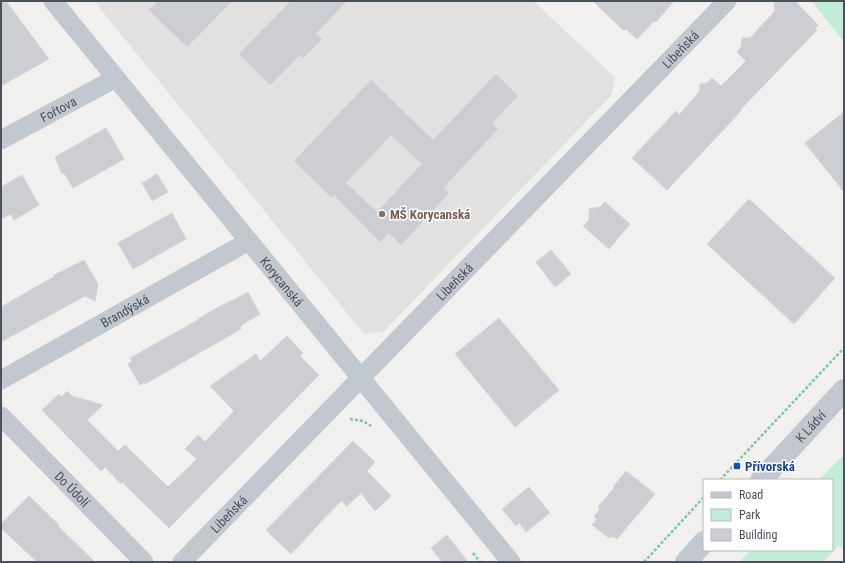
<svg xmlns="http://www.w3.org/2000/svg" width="845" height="563" font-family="'Roboto Condensed',sans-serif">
  <rect width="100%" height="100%" fill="#f2f0ef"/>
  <path fill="#e3e1e0" d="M94,1h439l82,76 -4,19 -228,236 -19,2z"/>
  <path fill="#c1ecd6" d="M812,1h32v41z
    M844,454l-1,95 -4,-4 -16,17h-84l12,-12h81v-70h-13z"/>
  <path fill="#cdced4" stroke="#d4d5da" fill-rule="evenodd" d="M1,1h5l43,58 -48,27z
    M158,1h74l-45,46 -38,-37z
    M291,1h56l-31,32 6,6 -19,19 -3,-3 -30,30 -31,-31z
    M593,1h81l-18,21 -2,-1 -17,18 -11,-10 -2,2z
    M784,1h11l23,24 -3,3 2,2 -77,80 1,1 -74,79 -35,-32 44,-47 3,4 20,-23 1,-8 7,-1 5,-5 9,8 25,-25 -9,-9 4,-5 1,-9h8l25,-27 -1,-9z
    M496,74l22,22 -26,27 6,6 -55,59 6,5 -48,52 -12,-12 -9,9 -46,-47 -2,3 -38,-37 77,-81 62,60zM391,135l31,29 -45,48 -31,-29z
    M844,112v80l-39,-49z
    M106,128l18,31 -51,29 -9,-15 -2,1 -7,-17z
    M157,174l11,18 -16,9 -10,-18z
    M22,175l17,30 -25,15 -3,-6 -10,5v-32z
    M749,199l86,79 -41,46 -87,-80z
    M605,202l25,22 -21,25 -26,-23 6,-6v-11l11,-2z
    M172,213l14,26 -53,30 -15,-26z
    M551,250l20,24 -16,13 -19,-25z
    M84,260l14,24 -3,17 -10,-5 -84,46v-35l54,-31 -1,-1z
    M248,292l12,22 -20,12 1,3 -96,55 -1,-2 -4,3 -12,-21 4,-3 -2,-3 68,-38v-1l17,-10 17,-9v1z
    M499,318l60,72 -44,37 -60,-73z
    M287,336l16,17 -3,3 19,19 -150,153 -47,-46 -1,2 -16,-17 -4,4 -59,-61 17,-16 3,3 5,-6 5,5 31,9 -16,15 31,31 7,-6 43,42 29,-28 -12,-10 13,-14 7,7 29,-31 -24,-25 46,-32 4,7z
    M353,441l22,21 -8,9 24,25 -16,15 -14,-18 -14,13 -6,-5 -28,29v1l-22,23 -25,-24z
    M626,471l29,23 -38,45 -4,-3 -4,2 -17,-13 5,-6 -3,-2 6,-8 -2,-2 16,-19 -1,-1z
    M529,487l21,26 -24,19 -7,-9 -3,3 -14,-17z
    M29,496l30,29 -1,1 37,36h-58l-36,-34v-4z
    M447,535l21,27h-26l-11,-14z"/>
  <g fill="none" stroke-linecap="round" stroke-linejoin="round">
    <path stroke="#7cc7a9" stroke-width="2.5" stroke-dasharray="3 2" stroke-linecap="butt" d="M350,419l13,2 8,5
      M720,480l124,-132
      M473,553l7,9
      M644,562l60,-65"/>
    <g stroke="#c1c8d0" stroke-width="19">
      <path id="s1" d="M53,1l458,561"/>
      <path id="s2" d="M1,140l115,-62"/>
      <path id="s3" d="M1,380l248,-139"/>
      <path id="s4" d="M1,416l143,146"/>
      <path id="s5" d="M182,562l545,-561"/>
    </g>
    <g stroke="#c1c8d0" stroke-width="22">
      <path id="s6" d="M761,480l83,-90"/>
      <path d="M686,562l18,-20"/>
    </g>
  </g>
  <circle fill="#8d6e63" stroke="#fff" stroke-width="1.5" cx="382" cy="214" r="4"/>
  <rect fill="#1a4fb4" stroke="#fff" stroke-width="1.5" x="733" y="462" width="8" height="8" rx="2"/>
  <g text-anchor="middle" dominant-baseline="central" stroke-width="3" stroke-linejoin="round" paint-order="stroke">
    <g font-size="13" fill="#49515b" stroke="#fff">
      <text stroke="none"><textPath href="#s5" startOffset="715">Libeňská</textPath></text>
      <text stroke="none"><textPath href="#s2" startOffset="65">Fořtova</textPath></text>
      <text stroke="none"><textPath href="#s1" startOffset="362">Korycanská</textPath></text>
      <text stroke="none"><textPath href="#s5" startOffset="391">Libeňská</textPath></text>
      <text stroke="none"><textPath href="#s3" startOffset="142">Brandýská</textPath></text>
      <text stroke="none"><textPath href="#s6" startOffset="73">K Ládví</textPath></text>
      <text stroke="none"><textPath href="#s4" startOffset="102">Do Údolí</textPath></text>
      <text stroke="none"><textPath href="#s5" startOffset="67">Libeňská</textPath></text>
    </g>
    <g font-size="13" font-weight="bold" fill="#785e54" stroke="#fff" text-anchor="start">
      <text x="390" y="214">MŠ Korycanská</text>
    </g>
    <g font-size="13" font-weight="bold" fill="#164399" stroke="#fff" text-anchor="start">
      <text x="745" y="466">Přívorská</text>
    </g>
  </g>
  <rect width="845" height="563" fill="none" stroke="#49515b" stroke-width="4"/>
  <rect x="703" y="479" width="130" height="72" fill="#ffffff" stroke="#b6b9bd"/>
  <rect x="711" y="492" width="20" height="6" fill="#c1c8d0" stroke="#b6b9bd"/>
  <text x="739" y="499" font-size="12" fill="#49515b">Road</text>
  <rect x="711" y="509" width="20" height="12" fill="#c1ecd6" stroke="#b6b9bd"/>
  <text x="739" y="519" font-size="12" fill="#49515b">Park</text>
  <rect x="711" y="529" width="20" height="12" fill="#cdced4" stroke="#b6b9bd"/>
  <text x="739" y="539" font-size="12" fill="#49515b">Building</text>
</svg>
